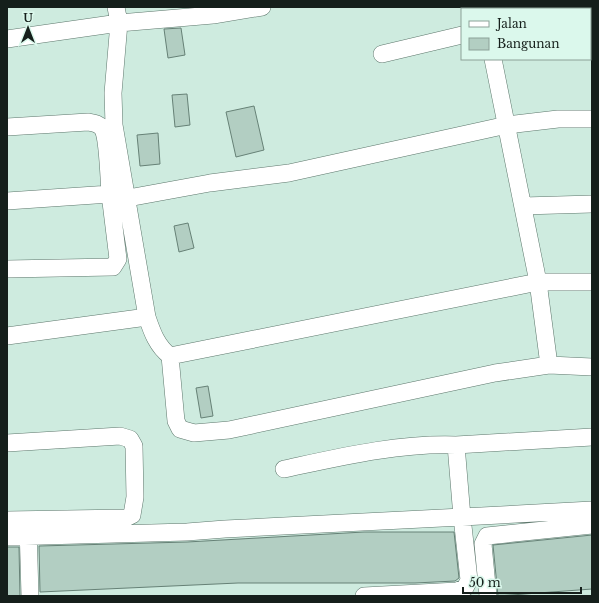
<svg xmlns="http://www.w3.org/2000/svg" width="599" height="603" font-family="'Libre Baskerville',serif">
  <rect width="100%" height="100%" fill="#ceebdf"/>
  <path fill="#b2cec2" stroke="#668176" d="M181,28l4,27 -17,3 -4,-29z
    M187,94l3,31 -15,2 -3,-32z
    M254,106l10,44 -28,7 -10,-45z
    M158,133l2,31 -20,2 -3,-31z
    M188,223l6,25 -15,4 -5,-26z
    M208,386l5,30 -12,2 -5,-30z
    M364,532h90l5,46 -4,3 -40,2h-177l-198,9 -1,-46 148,-4z
    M592,535v54l-94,7 -5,-51z
    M7,547h12l1,49h-13z"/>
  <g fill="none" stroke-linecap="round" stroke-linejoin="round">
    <g stroke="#5d776c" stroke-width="18">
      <path id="minor" d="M116,7l3,16 -6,70 1,32 33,192
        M483,7v2
        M7,39l112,-16 94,-8 49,-8
        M382,54l80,-19
        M7,127l81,-5c6,1 10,1 14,6 6,8 7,54 8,66
        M128,198l82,-15 79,-10 218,-48 51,-6h34
        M7,201l103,-7 8,65 -5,8 -106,2
        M523,206l69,-2
        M7,336l140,-19c5,15 10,29 23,39l6,65 4,8 14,4 35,-3 266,-57 54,-8 -11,-83 -45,-223
        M170,356l368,-74h54
        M549,365l43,2
        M7,443l113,-7 10,3 4,7 1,51 -3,18 -6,3 -119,2
        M456,445l136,-8
        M284,469c56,-12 114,-26 172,-24l6,72 130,-7
        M28,526l2,70
        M7,537l180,-5 38,-3 237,-12 7,63 -4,8 -8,3 -93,5
        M488,596l-5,-52 4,-8 105,-11"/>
    </g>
    <use href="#minor" stroke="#fff" stroke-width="17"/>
  </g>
  <rect width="599" height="603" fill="none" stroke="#151f1b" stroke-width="16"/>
  <rect x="461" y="8" width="130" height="52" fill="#dbf8ec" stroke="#8ca198"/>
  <rect x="469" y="21" width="20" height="6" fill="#ffffff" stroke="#8ca198"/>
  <text x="497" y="28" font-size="12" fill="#151f1b">Jalan</text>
  <rect x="469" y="38" width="20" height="12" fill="#b2cec2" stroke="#8ca198"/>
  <text x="497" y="48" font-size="12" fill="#151f1b">Bangunan</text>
  <g transform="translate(28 28)" stroke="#dbf8ec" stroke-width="3" paint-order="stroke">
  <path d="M0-3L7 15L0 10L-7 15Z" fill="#151f1b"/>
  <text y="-6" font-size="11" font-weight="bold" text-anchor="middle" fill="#151f1b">U</text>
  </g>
  <path d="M463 587v6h118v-6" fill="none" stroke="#151f1b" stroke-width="2"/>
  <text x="469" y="587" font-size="12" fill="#151f1b" stroke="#dbf8ec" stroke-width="3" paint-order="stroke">50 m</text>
</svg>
